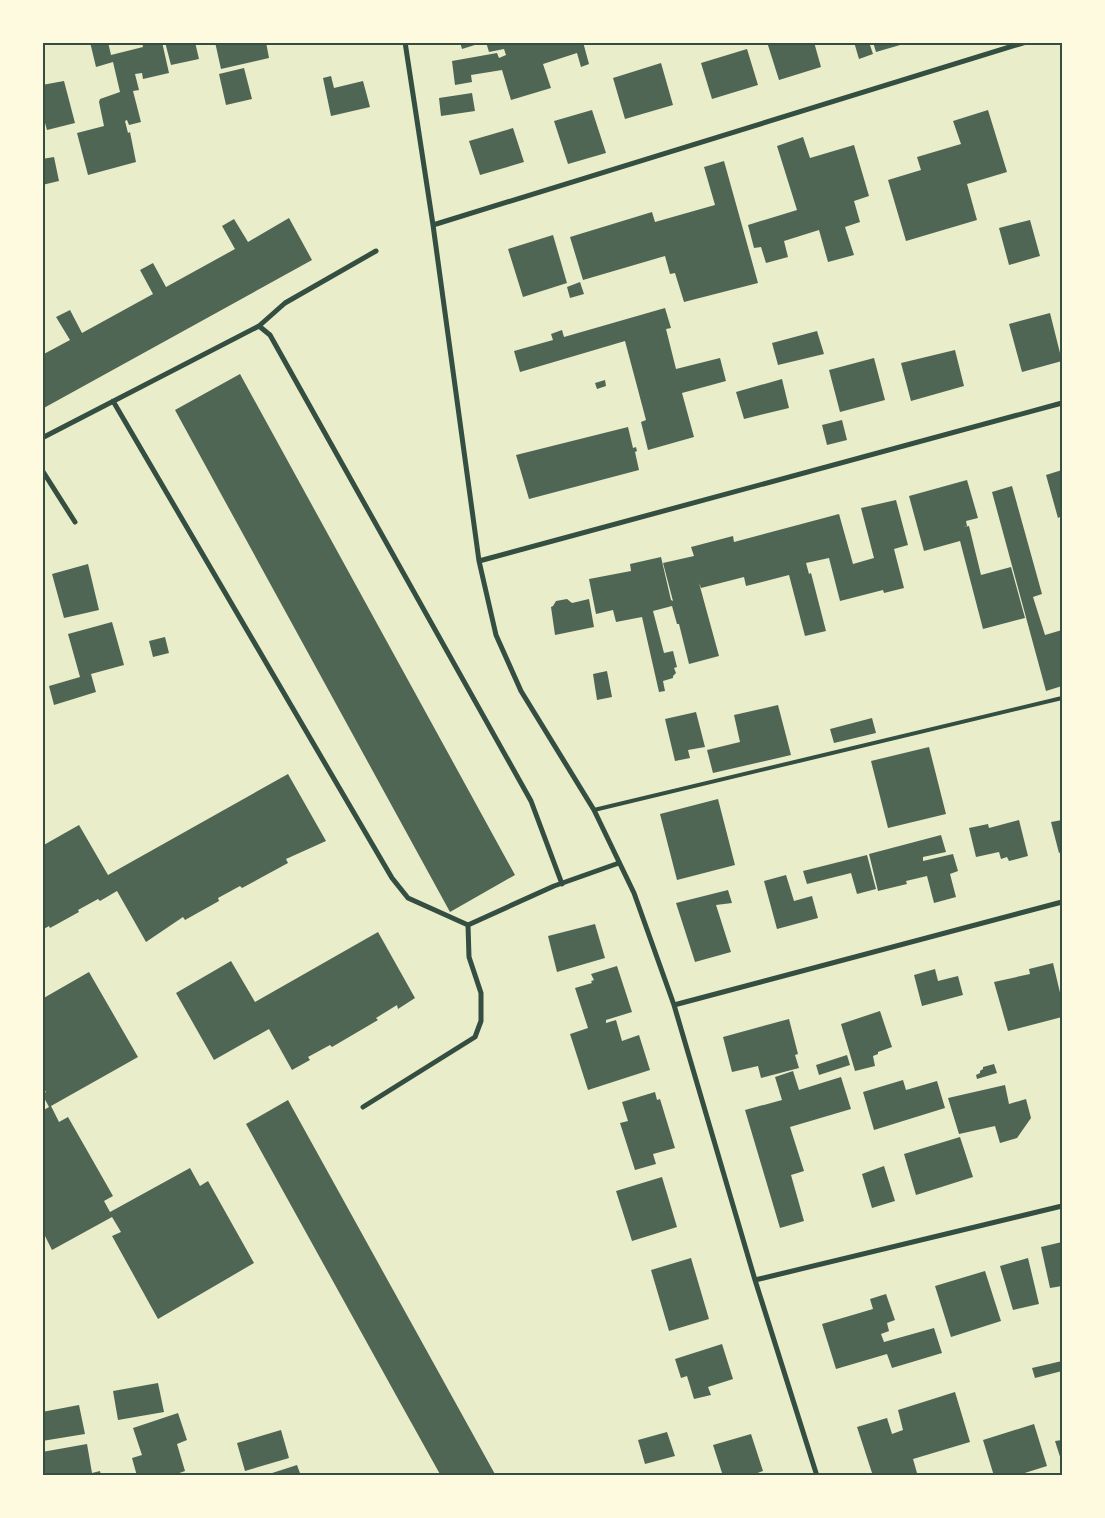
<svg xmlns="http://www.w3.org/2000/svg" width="1105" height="1518" font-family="Merriweather,serif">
  <rect width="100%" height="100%" fill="#e9edc9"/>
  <path fill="#4f6655" d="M90,42h18l3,13 32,-8 -1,-5h20l7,31 -26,6 -1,-6 -7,1 4,16 -6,1 8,31 -12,3 -2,-5 -2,1 3,12 2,-1 6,30 -48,13 -11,-42 27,-7 -5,-24 1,-3 20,-7 -7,-30 -17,5z
    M165,42h30l4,17 -28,6z
    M215,42h51l3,16 -48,11z
    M460,42h18v2l-16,5z
    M486,42h97l6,22 -8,3 -4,-14 -34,11 8,24 -40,12 -9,-30 -31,5 1,7 -17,3 -3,-24 45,-8 2,5 7,-3 -2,-6 -15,3z
    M767,42h47l7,25 -42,13z
    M854,42h15l4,12 -14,5z
    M873,42h33l1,1 -31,9z
    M747,49l11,36 -46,14 -11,-36z
    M661,63l12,42 -48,14 -12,-41z
    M244,68l8,31 -26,6 -7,-31z
    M331,76l3,12 29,-7 7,26 -39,9 -8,-38z
    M64,81l11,42 -28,7 -5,-18v-27z
    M472,93l3,18 -34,5 -2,-18z
    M592,110l14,43 -38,11 -14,-43z
    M988,110l19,62 -40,12 10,36 -71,21 -18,-61 33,-10 -4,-13 44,-13 -8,-23z
    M513,128l11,34 -44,13 -11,-34z
    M803,137l7,21 44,-13 15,51 -15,5 6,21 -15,5 9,28 -26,7 -9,-32 -35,11 4,16 -22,6 -5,-16 -7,1 -6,-23 49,-15 -20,-64z
    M54,157l5,24 -17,4v-26z
    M724,161l34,122 -74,19 -9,-29 -5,1 -5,-18 -82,24 -13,-43 82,-25 3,10 60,-17 -11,-38z
    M289,218l23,42 -270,149v-54l28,-15 -14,-23 14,-7 12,23 71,-39 -13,-24 13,-7 13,24 69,-38 -13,-23 12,-7 14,23z
    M1030,220l10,36 -31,9 -10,-37z
    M553,235l14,48 -44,14 -15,-48z
    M580,282l4,12 -14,4 -3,-11z
    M665,308l6,20 -5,1 10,40 44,-11 6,23 -44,12 12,44 -46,13 -7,-28 5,-2 -21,-79 -105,31 -6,-21 39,-11 -2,-6 11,-4 2,7z
    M1050,313l12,48 -40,11 -13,-48z
    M817,331l7,23 -46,11 -6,-22z
    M955,350l9,36 -53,15 -10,-38z
    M874,358l11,42 -45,12 -11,-42z
    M240,374l275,501 -65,37 -275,-502z
    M782,379l7,29 -45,11 -8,-27z
    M605,380l1,6 -9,3 -2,-6z
    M842,420l5,20 -20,5 -5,-20z
    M628,427l5,21 3,-1 1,4 -2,1 4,18 -110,29 -13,-44z
    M1062,470v46l-4,2 -12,-43z
    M967,480l11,38 -12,3 1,5 -4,1 6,-1 12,49 30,-8 14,51 -42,11 -23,-88 -36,10 -15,-55z
    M1012,486l30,108 -9,3 12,38 17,-5v56l-16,5 -54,-199z
    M896,500l12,45 -14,4 10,39 -20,5 -1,-3 -43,11 -11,-43 -23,5 3,11 2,-1 15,58 -21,5 -16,-61 -43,11 -2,-9 -43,11 -2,-5 20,73 -30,8 -10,-40h-2l-5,-18 -19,5 11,42 9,-2 4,16 -3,1 2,5 -3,3v2l-10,3 2,10 -6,1 -17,-75 -26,5 -3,-12 -17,4 -7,-35 42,-8 -1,-7 31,-7 10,43 2,1 -10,-38 31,-7 -3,-9 42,-11 1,6 105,-28 14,50 21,-6 -13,-50z
    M88,564l11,46 -35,8 -12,-44z
    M567,599l5,4 17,-4 5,28 -39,8 -4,-28 2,-1 3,-5z
    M112,622l12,43 -33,9 5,18 -42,13 -5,-19 31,-9 -12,-43z
    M165,637l4,16 -16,4 -4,-16z
    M607,671l5,26 -15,3 -4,-26z
    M778,705l13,50 -78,18 -6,-23 33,-8 -6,-27z
    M696,712l9,35 -17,3 2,8 -15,3 -10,-42z
    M872,718l4,15 -42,10 -4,-14z
    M929,747l17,67 -58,14 -17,-67z
    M288,774l38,67 -40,18 2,4 -46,25 -2,-2 -22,12 1,3 -34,19 -2,-3 -37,25 -29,-51 -17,10 -2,-2 -20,11 1,2 -29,16 -1,-2 -7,4v-84l37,-21 29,50z
    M718,799l17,66 -58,15 -17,-66z
    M1019,820l9,36 -19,5 -2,-4 -6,2 -2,-7 -23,5 -7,-29 19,-4 1,4z
    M1062,820v32l-3,1 -8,-31z
    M941,835l5,17 -23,5v4l30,-7 5,17 -8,3 6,23 -22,6 -7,-27 -21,5 1,3 -29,7 -9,-37z
    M867,855l9,34 -19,5 -6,-21 -44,11 -4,-13z
    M786,875l8,26 18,-5 6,22 -41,11 -13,-48z
    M728,890l4,13 -16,2 15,47 -36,10 -19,-59z
    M595,924l10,34 -48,14 -9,-36z
    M378,932l37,66 -17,11 -1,-4 -21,13 2,2 -46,27 -2,-2 -22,12 2,3 -18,10 -23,-41 -55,31 -38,-67 55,-32 24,41z
    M1053,963l9,38v16l-54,14 -14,-49 36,-8 -1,-5z
    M617,966l15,46 -26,8v3l10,-3 6,21 17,-6 11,35 -62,20 -18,-56 18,-6 -13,-40 17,-5 -1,-2 3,-1 -3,-6z
    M935,969l3,12 20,-5 5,19 -41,11 -8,-31z
    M89,972l49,85 -87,49 8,16 9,-5 45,79 -9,5 6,11 80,-44 10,18 8,-5 46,82 -96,56 -46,-83 9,-4 -9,-15 -60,33 -8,-16 -2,1v-124l7,-4 -7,-13 4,-2 -4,-5v-88z
    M880,1011l12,36 -14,5v2l-5,2 2,10 -20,5 -14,-47z
    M789,1019l9,35 -3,1 4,13 -38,10 -3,-12 -26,6 -9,-35z
    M847,1055l3,10 -31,10 -3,-10z
    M994,1064l3,9 -20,6 -1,-4 4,-2v-2l3,-2v-2z
    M793,1071l6,19 42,-13 10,32 -61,18 14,44 -13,4 13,46 -24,7 -35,-118 37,-10 -7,-23z
    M903,1080l3,10 31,-9 8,27 -71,22 -11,-38z
    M1005,1085l4,19 17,-5 5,19 -14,20 -17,5 -5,-17 -36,8 -11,-36z
    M655,1092l2,8 3,-1 15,49 -22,6 3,10 -21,6 -15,-47 8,-2 -6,-19z
    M288,1100l208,376h-55l-39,-70 -156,-282z
    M960,1137l13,40 -57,18 -12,-41z
    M884,1166l11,35 -23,7 -10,-34z
    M662,1177l15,50 -45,14 -16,-50z
    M1062,1242v44l-12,2 -9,-41z
    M691,1258l18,61 -40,12 -18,-61z
    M1028,1258l11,46 -26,6 -13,-44z
    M985,1271l16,50 -50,16 -16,-51z
    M886,1294l9,26 -8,3 2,8 -8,3 3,8 50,-14 8,25 -50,15 -5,-14 -51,15 -14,-45 51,-15 -3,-10z
    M722,1344l11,35 -25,8 3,8 -17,4 -7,-23 -6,2 -6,-19z
    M1062,1361v10l-27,7 -3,-10z
    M158,1383l6,29 -46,8 -5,-29z
    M955,1392l15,50 -57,17 4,14 -8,3h-36l-16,-49 30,-9 5,16 11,-4 -5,-20z
    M79,1405l6,29 -43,7v-29z
    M178,1413l9,27 -10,4 8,27 -14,5h-34l-5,-18 10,-3 -9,-27z
    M1034,1424l13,42 -32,10h-21l-11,-36z
    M281,1430l8,28 -44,13 -8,-28z
    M667,1432l8,24 -30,8 -7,-24z
    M751,1434l12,37 -14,5h-26l-10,-31z
    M1062,1440v23l-7,-22z
    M87,1444l5,29 8,-2 1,5h-56l-3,-24z
    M297,1465l4,11h-35v-1z"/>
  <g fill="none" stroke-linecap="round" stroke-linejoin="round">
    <path stroke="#344e41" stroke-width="4" d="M594,810l468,-112"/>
    <path stroke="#344e41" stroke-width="5" d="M405,42l28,183 46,336 17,74 25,56 73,119 40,83 40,112 81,275 62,196
      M433,225l593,-183
      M259,326l26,-23 91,-52
      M113,401l279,477 16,20 60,27
      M42,438l217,-112 11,9 261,466 31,83
      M42,470l33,52
      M479,561l583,-158
      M674,1005l388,-103
      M363,1107l112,-70 6,-16v-28l-12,-36 -1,-32 86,-39 65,-23
      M755,1280l307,-74"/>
  </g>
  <rect width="1105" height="1518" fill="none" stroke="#fefae0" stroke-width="88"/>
  <rect x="44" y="44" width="1017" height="1430" fill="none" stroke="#344e41" stroke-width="2"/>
</svg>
